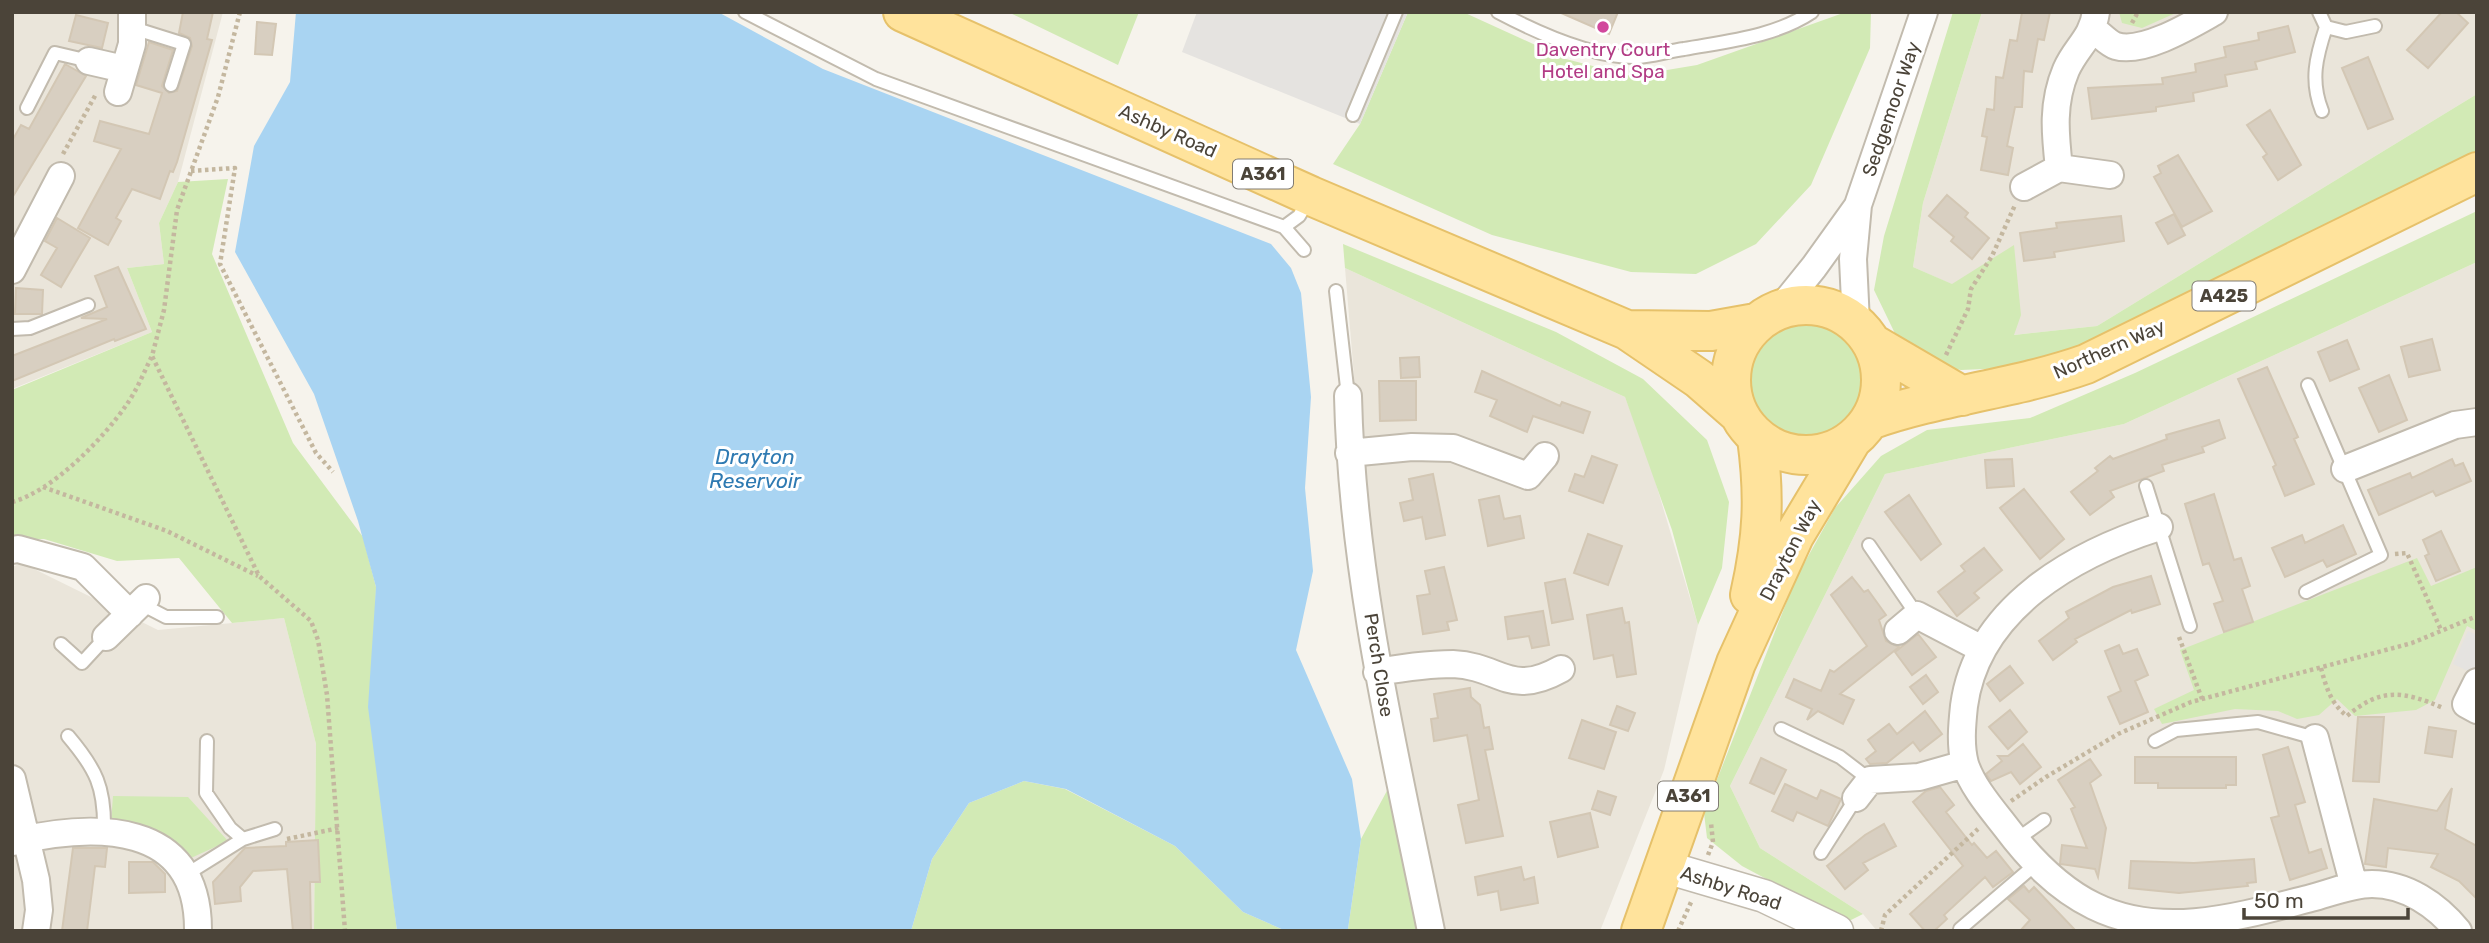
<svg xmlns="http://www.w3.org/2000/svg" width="2489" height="943" font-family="Rubik,sans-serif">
  <rect width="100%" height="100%" fill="#f6f3ec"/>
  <path fill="#eae5da" d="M12,12h211l-45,170 -19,41 5,41 -37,4 25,64 -140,57z
    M1982,12h495v82l-380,232 -84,9 -62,-51 -38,-17 10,-64z
    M2477,262v669h-600l-14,-17 -103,-66 -30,-62 155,-312 239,-50z
    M1345,268l280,129 23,60 50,168 -34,145 -64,161h-169l-82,-478 5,-77z
    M22,563l136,67 126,-12 32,126 -2,187h-302v-364z"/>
  <path fill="#d2eab5" d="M1008,12h131l-21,53z
    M1408,12h55l103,47 65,17 66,-11 149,-53h25l-1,36 -59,137 -55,59 -60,30 -65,-2 -139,-37 -159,-71 27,-40z
    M1953,12h29l-59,191 -10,64 39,17 62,-39 7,70 -7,20 83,-9 380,-232v58l-381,187 -66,28 -69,3 -22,-4 -37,-18 -28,-58 10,-54z
    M2119,12h59l-36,16 -20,-5z
    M228,179l-16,75 81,189 70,94 13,50 -1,38 9,195 13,111h-83l2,-187 -32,-126 -52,5 -53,-65 -62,3 -73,-22 -32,1v-150l140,-58 -25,-64 37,-4 -5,-41 19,-41z
    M2477,211v51l-353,162 -239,50 -155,312 30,62 103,66 -16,8 -105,-56 -35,-28 -3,-25 92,-235 39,-70 46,-52 46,-26 103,-12 105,-45z
    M1343,244l213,88 87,47 64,61 22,62 -7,66 -24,57 -26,-95 -47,-133 -280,-129z
    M1747 380a59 59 0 1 1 118 0a59 59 0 1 1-118 0Z
    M2417,558l14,28 46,-19v64l-10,-5 -32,74 -19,10 -61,6 -18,-17 -18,16 -22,4 -19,-8 -43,-2 -73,15 -8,-15 40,-19 -14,-40z
    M1024,781l41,8 110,57 68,66 43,19h-375l21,-72 37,-56z
    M1389,787l35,144h-80l4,-2 13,-90z
    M113,796l75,1 40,44 -37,17 -80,-36z"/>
  <path fill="#e5e3e0" d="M1197,12h211l-48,112 -178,-72z
    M2468,631l9,4v29l-5,9 -19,-9z"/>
  <path fill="#a9d4f2" d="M296,12h422l105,57 448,175 20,24 10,25 10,104 -6,91 8,83 -17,79 56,129 9,60 -13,90 -62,2 -43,-19 -68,-66 -109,-57 -42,-8 -55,22 -37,56 -21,72h-514l-29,-224 8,-120 -18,-66 -44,-127 -79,-142 19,-106 36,-64z"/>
  <path fill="#d8cfc1" stroke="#d3c7b4" stroke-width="2" d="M183,12h30l-6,27 5,1 -35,122 -4,10 -3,-1 -10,28 -28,-10 -16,29 5,3 -13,24 -30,-17 43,-79 -27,-8 6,-20 49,13 13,-41 -26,-8 13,-43 24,8 -11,36 7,7 8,-2 15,-45 -2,-8 -11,-5z
    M1559,12h59l-9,22z
    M2022,12h28l-6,28 -6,-1 -6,33 -8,-1 -2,36h-7l-8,39 6,2 -5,27 -27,-5 6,-33 -5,-1 5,-27 7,1 2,-33 7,1 7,-38 7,1z
    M2442,12h14l12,11 -40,45 -21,-18z
    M76,15l32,8 -6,25 -33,-7z
    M257,22l19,2 -4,31 -17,-1z
    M2288,26l7,26 -40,10 2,7 -32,6 2,11 -34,7 1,8 -38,6v4l-64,8 -4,-31 75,-4 -1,-6 34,-6 -1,-8 31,-7 -2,-10 35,-7 -1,-7z
    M2368,57l25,62 -25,10 -26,-61z
    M65,64l21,12 -74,122v-57l9,-16 8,4z
    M2270,110l31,55 -23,15 -15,-23 4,-3 -20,-29z
    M2178,155l34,56 -30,16 -28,-50 7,-4 -3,-7z
    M1947,195l21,18 -3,4 24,21 -17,21 -21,-18 3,-4 -25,-21z
    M2174,214l11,21 -17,9 -12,-21z
    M2121,216l3,25 -70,11 1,5 -31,4 -4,-28 37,-5 -1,-5z
    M57,218l33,20 -29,49 -20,-12 16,-27 -12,-7z
    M118,267l28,62 -31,12 -1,-2 -102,42v-25l95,-37 -26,-1 26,-11 -12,-31z
    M16,288l27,2 -1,24h-27z
    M2432,339l8,31 -31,7 -8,-30z
    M2347,340l12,29 -29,12 -12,-29z
    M1419,357l1,20 -19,1 -1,-20z
    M2267,367l31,70 -4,2 20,45 -29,12 -12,-29 3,-2 -38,-86z
    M1482,371l78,35 2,-4 28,10 -7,21 -50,-17 -6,16 -37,-16 7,-16 -22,-8z
    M2389,375l18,45 -28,12 -20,-44z
    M1379,381h37v39l-36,1z
    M2219,420l6,18 -23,9 2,5 -42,13 2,6 -54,20 4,6 -24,18 -19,-23 27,-21 -3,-3 15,-12 3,3 54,-20 -1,-4z
    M1592,456l25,9 -14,38 -34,-12 6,-17 9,3z
    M2012,459l2,27 -27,2 -2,-28z
    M2452,459l3,7 8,-3 8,18 -35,15 -3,-5 -54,24 -11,-25 42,-17 2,5z
    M1433,474l12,61 -19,4 -4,-22 -18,4 -4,-18 13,-3 -4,-21z
    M2024,489l40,50 -24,20 -40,-51z
    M2214,494l20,66 7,-2 9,28 -8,3 11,33 -29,10 -10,-28 9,-3 -14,-38 -6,2 -18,-61z
    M1909,495l32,49 -20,16 -36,-48z
    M1499,496l5,23 16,-3 4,22 -36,8 -9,-46z
    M2343,525l13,29 -29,13 -4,-7 -38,17 -13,-29 30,-13 3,8z
    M2441,531l19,40 -24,10 -11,-25 4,-2 -6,-14z
    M1588,534l34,12 -14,39 -34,-12z
    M1984,548l18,22 -28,23 5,5 -22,18 -19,-24 27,-21 -4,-5z
    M1444,567l13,53 -10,2 2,8 -26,4 -6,-38 13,-2 -5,-23z
    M2151,576l9,28 -28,9 -1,-3 -35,18 -21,11 2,3 -24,18 -14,-19 30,-23 -3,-6 47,-25z
    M1852,577l12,15 4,-2 18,25 -7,5 7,21 13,6 -59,47 14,6 -11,24 -25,-13 -11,9 5,-11 -26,-12 8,-18 27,12 9,-21 4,2 33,-26 -36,-51z
    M1565,579l8,40 -21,4 -7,-40z
    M1622,608l3,15 4,-1 7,52 -19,3 -4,-22 -19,4 -7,-44z
    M1543,611l6,34 -17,3 -3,-12 -21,3 -3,-22z
    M1918,634l18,23 -24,18 -17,-23z
    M2119,645l4,9 14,-5 11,26 -13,6 13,31 -28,12 -12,-27 13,-6 -16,-40z
    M2010,666l13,17 -23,18 -13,-17z
    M1926,675l12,17 -15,12 -13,-17z
    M1470,688l1,9 9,8 4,23 5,-1 4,22 -8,1 18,86 -37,7 -8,-38 21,-5 -12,-65 -33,6 -3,-22 7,-1 -4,-24z
    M1617,706l18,7 -7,18 -18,-6z
    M2010,710l17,22 -19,17 -19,-22z
    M1925,711l17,23 -22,17 -7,-9 -26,21 -17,1 -4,-5 10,-8 -8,-11 21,-16 8,10z
    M2358,717h26l-5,65 -26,-1z
    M1582,720l34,12 -12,37 -35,-11z
    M2429,727l27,4 -4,26 -27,-4z
    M2023,744l18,23 -21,17 -9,-12 -20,9 -5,-7 16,-13 -4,-5h10z
    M2288,747l17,55 -10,3 14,48 12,-4 6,19 -37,12 -19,-62 8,-2 -16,-61z
    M2135,757h101v28h-10v3h-68v-5h-23z
    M1761,758l25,12 -12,24 -24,-11z
    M2090,759l11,16 -11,8 16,45 -8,49 -3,-8 -35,-5 2,-19 25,3 -16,-39 4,-2 -17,-27z
    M1785,784l32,15 4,-9 20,9 -13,27 -31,-14 -4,9 -21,-10z
    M1940,787l14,18 -8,7 26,33 2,-2 13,15 9,-7 17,21 -20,15 -8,-10 -41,38 3,4 -13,12h-9l-15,-17 53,-48 -50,-64 13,-11z
    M2452,788l-7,41 32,17v53l-18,-18 -28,-14 7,-13 -50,-6 -2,19 -21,-3 9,-65 63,12z
    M1598,791l18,6 -6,18 -18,-6z
    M1590,813l8,34 -40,10 -8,-35z
    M1884,824l12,22 -33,17 5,7 -23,19 -18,-23 38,-31z
    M318,840l2,42h-10l1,49h-18l-6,-62 -34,2 -13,16 1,14 -26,3 -2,-22 32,-34 41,-2v-4z
    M73,848h34l-2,19 -10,-1 -8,65h-25z
    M2254,859l2,23 -9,1 1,3 -69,7 -50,-5 2,-27 63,2z
    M129,862h24l12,12v18l-36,1z
    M1521,867l3,13 10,-3 4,26 -37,7 -3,-19 -20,4 -3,-18z
    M2024,886l5,6 5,-5 42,44h-56l10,-11 -22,-21z"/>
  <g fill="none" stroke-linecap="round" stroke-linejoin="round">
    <g stroke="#c2bbae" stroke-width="16">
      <path id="service" d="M745,12l131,67 408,148 15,-11 10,-17
        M1498,12c38,20 94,46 138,45 15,0 32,-6 48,-8 44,-8 90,-12 128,-37
        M2319,12l7,15 20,5 29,-6
        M133,28l51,16 -13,41
        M27,108l28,-55 34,8
        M2322,111c-12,-30 -6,-54 4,-84
        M1353,115l43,-103
        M1284,227l20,23
        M1336,291l12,105
        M12,329l18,-1 58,-23
        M2146,486l44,140
        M1869,545l48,70
        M2306,592l75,-37 -73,-170
        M141,604l25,13h51
        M61,644l21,19 24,-26
        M1781,729l59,28 30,23
        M68,736c28,33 37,51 36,95
        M207,741l-1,52 24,35 13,11
        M2155,741l21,-11 82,-8 57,16
        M2016,840l28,-20
        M1821,853l35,-55
        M187,874l56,-35 32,-10
        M1960,929l76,-65"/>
    </g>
    <g stroke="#c2bbae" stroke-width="30">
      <path id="minor" d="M2094,30c6,4 15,14 22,16 27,8 75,-21 98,-34
        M89,61l35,8
        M118,92l14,-48v-32
        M2059,168l51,7
        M2024,187l35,-19c-4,-35 -7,-65 7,-98 10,-23 26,-31 30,-58
        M12,270l49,-94
        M1780,309l34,-42 43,-60
        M1856,323l-3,-64 5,-54 66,-193
        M1348,396c4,181 47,358 83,535
        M1349,453l63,-6 41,1 75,28 17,-20
        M2345,469l110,-44 22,-3
        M2159,527c-85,27 -182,81 -195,179 -2,19 -4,39 1,58 7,22 26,44 40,62 24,32 52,62 89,80 69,34 147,10 217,-8 19,-5 41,-14 61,-14 34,0 65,21 86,47
        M12,550l6,-1 65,18 47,47
        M1898,631l19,-16 65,34
        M106,637l40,-39
        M1377,672c25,-4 50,-8 76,-8 48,2 56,34 108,5
        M2477,682l-11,22 11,6
        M2315,738l39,148
        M12,779l24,101 3,30 -3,21
        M1856,798l14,-18 49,-3 46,-13
        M12,842c81,-19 187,-23 186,89"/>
    </g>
    <g stroke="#c2bbae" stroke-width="35">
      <path id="tertiary" d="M1662,866l102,30 73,35"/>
    </g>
    <g stroke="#e6c16a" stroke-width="42">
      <path id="primary" d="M903,12l408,184 316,134 72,49 40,35
        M1731 380a75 75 0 1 1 150 0a75 75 0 1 1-150 0Z
        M1627,330l84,1 45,-8
        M1873,344l89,52
        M1870,420c70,-25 145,-31 216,-56l391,-192
        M1750,595c13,-58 15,-98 7,-157
        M1641,931l95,-268 58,-127 57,-95"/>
    </g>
    <path stroke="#c4b79f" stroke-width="4.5" stroke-dasharray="3.5 3.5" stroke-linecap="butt" d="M240,12l-22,85 -41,113 -13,100 -12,46 107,220 52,45 7,19 9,55 18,236
      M2132,23l6,-11
      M63,154l33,-60
      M191,171l44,-3 -15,96 96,189 17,19
      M1946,355l22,-46 3,-20 21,-33 23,-51
      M43,487l124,44 91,45
      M12,502c41,-11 92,-64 115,-98 10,-14 17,-32 25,-48
      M2395,554l12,-1 34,77
      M2179,637l23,62
      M2321,668c5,19 10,36 26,48 34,-29 57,-25 96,-8
      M2011,801l35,-24 72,-43 73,-32 221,-59 65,-27
      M287,839l52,-11
      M1708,855l5,-13 -2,-19
      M1678,931l14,-31
      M1881,931l4,-16 93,-86"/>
    <use href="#service" stroke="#fff" stroke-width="12"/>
    <use href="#minor" stroke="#fff" stroke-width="26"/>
    <use href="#tertiary" stroke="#fff" stroke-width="32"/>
    <use href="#primary" stroke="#ffe39c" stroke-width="38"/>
  </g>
  <circle fill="#d1479c" stroke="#fff" stroke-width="2.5" cx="1603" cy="27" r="7"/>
  <g text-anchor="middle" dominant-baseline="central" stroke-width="6" stroke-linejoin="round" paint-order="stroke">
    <g fill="#fff" stroke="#817c74" stroke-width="2">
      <rect x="1233" y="159.5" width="60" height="29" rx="5"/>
      <rect x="2192.5" y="281.5" width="63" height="29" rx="5"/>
      <rect x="1658" y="781.5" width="60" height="29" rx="5"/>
    </g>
    <g font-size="18" font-weight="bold" fill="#4b4439">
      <text x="1263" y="174">A361</text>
      <text x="2224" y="296">A425</text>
      <text x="1688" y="796">A361</text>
    </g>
    <g font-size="19" fill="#b23c85" stroke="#fff">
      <text x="1603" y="49">Daventry Court<tspan x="1603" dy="22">Hotel and Spa</tspan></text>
    </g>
    <g font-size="19" fill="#4b4439" stroke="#fff">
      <text transform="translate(1891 109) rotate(-71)">Sedgemoor Way</text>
      <text transform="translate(1168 131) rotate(24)">Ashby Road</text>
      <text transform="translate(2109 349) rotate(-24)">Northern Way</text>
      <text transform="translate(1790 550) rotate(-63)">Drayton Way</text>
      <text transform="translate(1379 665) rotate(81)">Perch Close</text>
      <text transform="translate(1731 888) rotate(18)">Ashby Road</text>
    </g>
    <g font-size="21" font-style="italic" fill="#2e7ab2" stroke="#fff">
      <text x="755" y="456">Drayton<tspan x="755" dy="24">Reservoir</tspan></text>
    </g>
  </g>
  <rect width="2489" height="943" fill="none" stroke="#4b4439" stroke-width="28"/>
  <path d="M2244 908v10h164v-10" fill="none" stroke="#4b4439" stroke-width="3.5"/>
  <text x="2254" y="908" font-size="21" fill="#4b4439" stroke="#ffffff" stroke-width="5" paint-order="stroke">50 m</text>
</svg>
